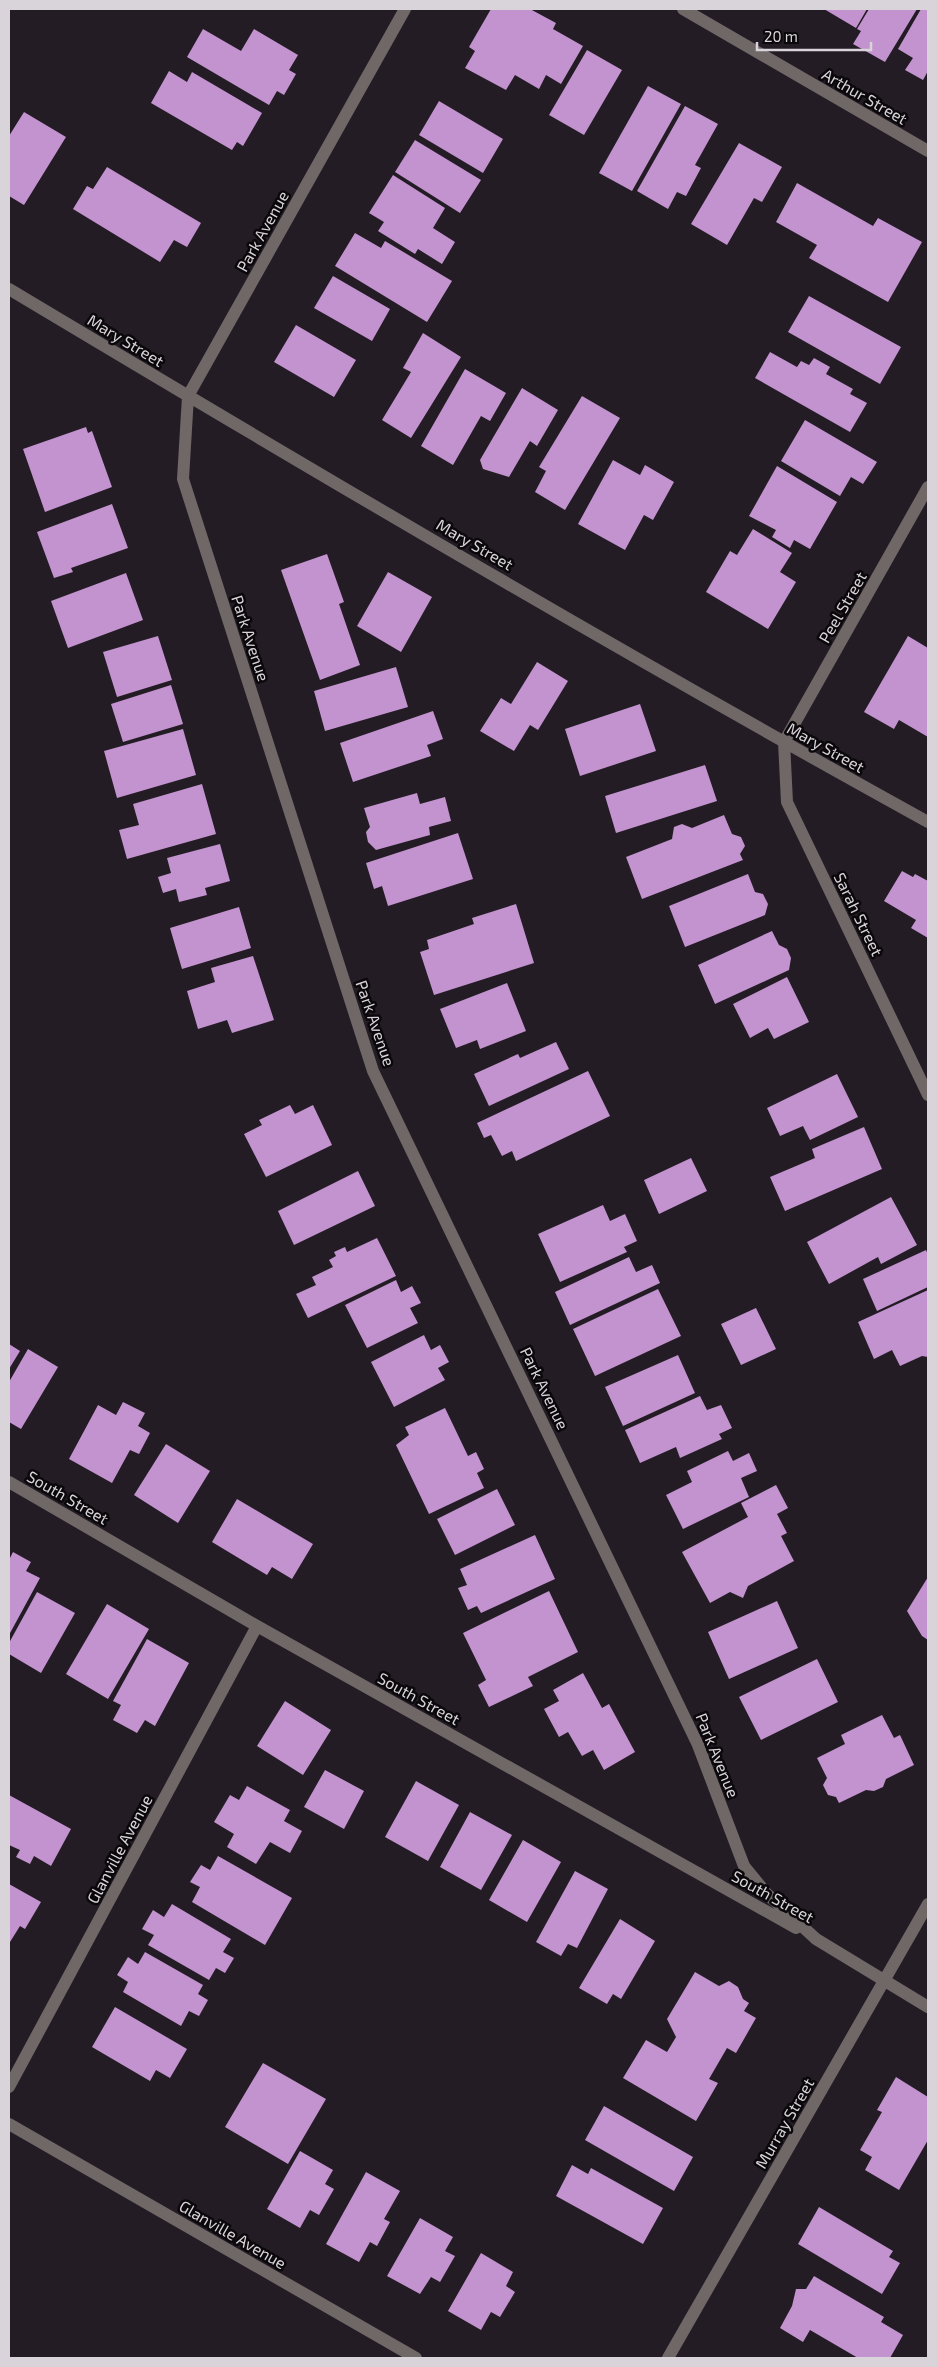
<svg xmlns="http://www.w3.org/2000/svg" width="937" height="2367" font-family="'Exo 2',sans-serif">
  <rect width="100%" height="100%" fill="#231c25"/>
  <path fill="#c393cf" d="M491,9h39l26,14 -3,6 30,17 -22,38 -15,-9 -7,14 -24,-14 -9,15 -41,-22 10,-17 -6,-4z
    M824,9h43l-11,19z
    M869,9h48l-32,53 -32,-18 8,-13 -4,-2z
    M921,9h7v62l-5,9 -18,-10 8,-12 -15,-9z
    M203,29l38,22 13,-22 44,26 -9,15 7,4 -12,21 -7,-4 -8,14 -82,-48z
    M587,50l35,20 -38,65 -35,-20z
    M169,71l18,11 5,-10 70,41 -19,33 -6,-4 -5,8 -81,-47z
    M648,86l33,18 -49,87 -33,-18z
    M439,101l64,38 -20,34 -64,-38z
    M685,106l33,18 -23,41 6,3 -15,28 -9,-4 -9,17 -31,-18z
    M24,112l42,25 -42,68 -15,-9v-60z
    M415,140l66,40 -21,33 -65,-41z
    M739,143l43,24 -20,35 -8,-4 -27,47 -36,-21z
    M107,167l94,56 -14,24 -13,-7 -14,22 -87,-53 14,-23 6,3z
    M393,175l52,33 -12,20 22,14 -13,22 -24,-15 -3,5 -37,-23 6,-9 -15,-9z
    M797,183l76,43 5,-8 44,24 -34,60 -79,-44 8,-13 -41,-23z
    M355,233l26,15 4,-7 67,40 -25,41 -92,-56z
    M333,276l57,33 -18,32 -58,-33z
    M809,296l92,51 -21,37 -92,-52z
    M296,325l60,35 -22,37 -60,-35z
    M423,333l38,24 -50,81 -29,-18 29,-48 -8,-4z
    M770,352l27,15 4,-6 8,4 5,-7 16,9 -4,7 27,15 -3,5 17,9 -17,29 -95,-54z
    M465,369l41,24 -16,28 -9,-5 -28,49 -32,-19z
    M522,388l36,22 -21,36 -7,-5 -21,36 -26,-8 -3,-9z
    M582,396l38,22 -55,92 -30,-18 11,-21 -7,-4z
    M805,420l72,42 -14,22 -12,-7 -11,19 -59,-35z
    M86,427l2,6 4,-2 20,56 -67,25 -22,-63z
    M613,460l27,15 5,-10 29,17 -21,38 -9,-5 -19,35 -47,-26z
    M777,466l60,36 -27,47 -16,-9 -4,8 -18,-11 4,-7 -27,-14z
    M112,504l16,44 -57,20 2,4 -19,6 -17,-46z
    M753,529l39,24 -12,19 16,10 -28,47 -62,-37 24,-41 7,4z
    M327,554l17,48 -5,2 21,61 -40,15 -39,-110z
    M388,572l44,25 -31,55 -44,-26z
    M126,573l17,47 -75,28 -17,-47z
    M158,636l14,44 -55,17 -14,-45z
    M908,636l20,12v89l-29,-17 -5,9 -30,-17z
    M537,662l31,19 -30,49 -8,-5 -16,26 -34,-20 21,-33 10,6z
    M396,667l12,40 -83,24 -11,-40z
    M171,685l12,39 -60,18 -12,-38z
    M640,704l16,47 -76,25 -15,-47z
    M433,711l10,28 -16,6 4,11 -78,26 -13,-39z
    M183,729l13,46 -79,23 -13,-47z
    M705,765l12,36 -101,32 -11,-37z
    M202,784l14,50 -89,25 -8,-29 20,-5 -6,-21z
    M417,793l3,11 25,-7 6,24 -22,6 1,8 -54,15 -8,-8 -2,-10 4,-5 -6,-19z
    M724,815l8,19 9,3 4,9 -5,8 3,6 -101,39 -16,-42 46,-18 2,-12 8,-3 10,4z
    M458,833l15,46 -85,27 -6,-20 -8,3 -8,-26z
    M220,844l10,37 -25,7 2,7 -28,7 -3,-13 -13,4 -5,-16 13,-4 -4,-15z
    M902,871l11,6 2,-3 13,7v57l-17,-10 5,-8 -32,-19z
    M748,874l7,18 8,2 5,10 -3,11 -80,32 -16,-41z
    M516,904l18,59 -100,32 -14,-43 9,-3 -2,-9 47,-16 -2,-6z
    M239,907l12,41 -69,21 -12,-41z
    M772,931l7,14 8,4 4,9 -2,12 -74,34 -17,-39z
    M253,956l21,64 -42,13 -5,-13 -29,9 -11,-38 28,-9 -4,-14z
    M787,977l22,45 -35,17 -6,-11 -18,10 -17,-34z
    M507,983l19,48 -46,18 -3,-9 -21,8 -16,-39z
    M556,1042l13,27 -80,37 -15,-32 44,-20 2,4z
    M588,1071l22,45 -94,45 -4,-10 -10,5 -11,-21 -7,3 -7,-15z
    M837,1074l21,43 -48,23 -7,-14 -23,10 -13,-28z
    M290,1105l5,9 18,-9 19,40 -66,32 -22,-43 18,-9 -3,-5z
    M864,1127l18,42 -97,42 -15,-34 45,-19 -3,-9z
    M691,1158l16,33 -48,23 -15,-34z
    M358,1171l17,35 -81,39 -16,-34z
    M891,1197l26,48 -36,19 -3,-7 -49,27 -22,-42z
    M603,1205l7,16 15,-7 12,27 -13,6 3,5 -67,30 -22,-48z
    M377,1238l19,38 -88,42 -12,-24 20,-9 -4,-8 21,-10 -4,-7 7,-4 -2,-4 11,-5 2,5z
    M926,1250l2,5v32l-51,24 -14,-32z
    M629,1257l7,15 16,-7 8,18 -90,42 -15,-33z
    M396,1280l5,12 11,-6 9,17 -11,5 8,15 -51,25 -22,-43z
    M658,1289l23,47 -86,40 -22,-47z
    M928,1290v67l-6,-1 -22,10 -8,-16 -18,9 -16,-37z
    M756,1308l20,41 -35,16 -20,-41z
    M424,1335l7,15 9,-5 9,17 -11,6 7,12 -51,27 -23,-45z
    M9,1344l11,7 -11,18z
    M28,1349l30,18 -37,62 -12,-7v-40z
    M678,1355l17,38 -72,33 -18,-39z
    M700,1396l7,14 14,-5 11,23 -13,6 3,5 -42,19 -4,-11 -36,16 -15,-33z
    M123,1402l22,11 -7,13 12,7 -11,21 -9,-4 -18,33 -43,-24 29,-54 18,10z
    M445,1408l23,48 8,-4 8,17 -7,4 7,15 -55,26 -33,-69 13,-10 -4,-8z
    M166,1444l44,27 -32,52 -44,-28z
    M728,1451l5,10 16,-8 8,18 -16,7 8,19 -66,32 -17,-34 26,-13 -5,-11z
    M776,1485l12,23 -11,6 10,19 -6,3 13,25 -46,25 -5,12 -13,-6 -20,11 -28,-51 66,-35 -7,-14z
    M497,1489l18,36 -60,30 -18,-36z
    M237,1499l76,45 -21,35 -20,-12 -5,8 -55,-33z
    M535,1535l20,44 -74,34 -4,-7 -9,4 -10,-22 9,-3 -7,-16z
    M13,1552l18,10 -5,9 14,7 -31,57v-75z
    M928,1577v63l-6,-4 -15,-25z
    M549,1591l29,61 -50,25 5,9 -44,21 -11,-22 8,-5 -23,-47z
    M37,1592l38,21 -34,60 -32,-19v-11z
    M777,1601l21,47 -69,31 -21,-47z
    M107,1604l42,25 -41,70 -42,-25z
    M147,1639l42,24 -34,63 -10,-6 -8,13 -24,-13 8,-15 -8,-4z
    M817,1659l21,43 -77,38 -22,-43z
    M583,1673l19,35 7,-4 26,48 -31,18 -11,-20 -11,6 -14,-24 -9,5 -15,-28 15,-8 -6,-11z
    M285,1701l46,29 -28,45 -46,-29z
    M882,1715l12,23 6,-3 14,30 -28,14 -3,8 -9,4 -8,-1 -27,13 -3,-6 -8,-2 -5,-10 4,-7 -10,-20 28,-14 -4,-9z
    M325,1770l39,21 -20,38 -40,-22z
    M416,1781l43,24 -31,56 -43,-24z
    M247,1786l43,24 -6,11 18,10 -12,22 -20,-11 -14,22 -29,-17 7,-13 -20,-12 16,-27 9,5z
    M9,1795l62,34 -20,37 -17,-10 -4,8 -14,-7 4,-7 -11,-5z
    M470,1812l42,23 -31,55 -41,-23z
    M523,1840l38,22 -34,60 -38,-22z
    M218,1856l74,42 -27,47 -73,-43 8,-15 -10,-5 11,-17 9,5z
    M575,1871l33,18 -31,59 -9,-4 -7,12 -25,-14z
    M9,1884l32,18 -16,27 -5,-3 -10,16z
    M172,1904l59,35 -8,13 11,6 -9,15 -9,-5 -7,12 -61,-35 6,-10 -12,-6 11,-19 11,7z
    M620,1919l35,22 -34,58 -8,-5 -6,10 -28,-16z
    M145,1952l58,33 -5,9 10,6 -9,16 -10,-5 -8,15 -58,-34 5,-10 -11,-7 11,-18 10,7z
    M695,1972l24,14 10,-5 9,6 5,12 6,4 -5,8 12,7 -20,35 -9,-5 -18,31 9,4 -22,38 -73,-43 23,-38 21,12 9,-15 -9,-18z
    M115,2007l72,42 -17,29 -14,-8 -6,11 -58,-34z
    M263,2063l63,36 -38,65 -63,-37z
    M896,2077l32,20v43l-29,50 -34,-20 7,-13 -12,-7 22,-38 -5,-2z
    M604,2106l89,51 -19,34 -89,-51z
    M300,2151l33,19 -8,14 9,5 -15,26 -9,-5 -10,18 -33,-19z
    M572,2165l16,9 3,-6 72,40 -20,36 -87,-48z
    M366,2172l34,19 -16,28 6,3 -13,24 -7,-4 -11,20 -33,-18z
    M819,2207l74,44 -4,6 11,6 -18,31 -84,-50z
    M420,2218l33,19 -8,14 10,5 -15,26 -9,-5 -11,17 -33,-18z
    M481,2253l32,19 -7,14 9,6 -15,25 -9,-5 -10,18 -33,-19z
    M814,2276l70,41 -3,5 22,13 -13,23h-32l-48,-28 -7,12 -23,-14 12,-22 4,-17h10z"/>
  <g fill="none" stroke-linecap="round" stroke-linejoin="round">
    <path stroke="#6f6867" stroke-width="12" d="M405,9l-217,387 -5,83 190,592 325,674 46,121 22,27 50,46 112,68
      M683,9l245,142
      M9,289c304,182 609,362 919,533
      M928,487l-144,255 3,60 141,293
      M9,1482l248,144 539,302
      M9,2087l248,-461
      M9,2124l407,234
      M668,2358l260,-454"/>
  </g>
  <g text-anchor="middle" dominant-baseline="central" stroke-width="5" stroke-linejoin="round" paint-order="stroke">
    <g font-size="16" fill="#d9d4da" stroke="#0b080b">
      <text transform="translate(865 96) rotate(30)">Arthur Street</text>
      <text transform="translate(262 231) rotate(-61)">Park Avenue</text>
      <text transform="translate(126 340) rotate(31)">Mary Street</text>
      <text transform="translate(475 544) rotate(30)">Mary Street</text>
      <text transform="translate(842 607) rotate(-60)">Peel Street</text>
      <text transform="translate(251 638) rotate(72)">Park Avenue</text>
      <text transform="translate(826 747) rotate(29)">Mary Street</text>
      <text transform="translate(859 914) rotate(64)">Sarah Street</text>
      <text transform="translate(376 1023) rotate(71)">Park Avenue</text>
      <text transform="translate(545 1388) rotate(64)">Park Avenue</text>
      <text transform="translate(68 1497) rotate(30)">South Street</text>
      <text transform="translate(419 1698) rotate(29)">South Street</text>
      <text transform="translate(718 1755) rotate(68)">Park Avenue</text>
      <text transform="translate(119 1849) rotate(-62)">Glanville Avenue</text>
      <text transform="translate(773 1896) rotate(29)">South Street</text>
      <text transform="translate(784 2123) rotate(-60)">Murray Street</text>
      <text transform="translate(233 2234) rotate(30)">Glanville Avenue</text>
    </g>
  </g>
  <rect width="937" height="2367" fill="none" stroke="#d9d4da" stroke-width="20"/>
  <path d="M757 42v8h114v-8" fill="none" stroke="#d9d4da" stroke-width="2.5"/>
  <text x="764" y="42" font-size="15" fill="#d9d4da" stroke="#0b080b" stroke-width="4" paint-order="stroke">20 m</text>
</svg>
